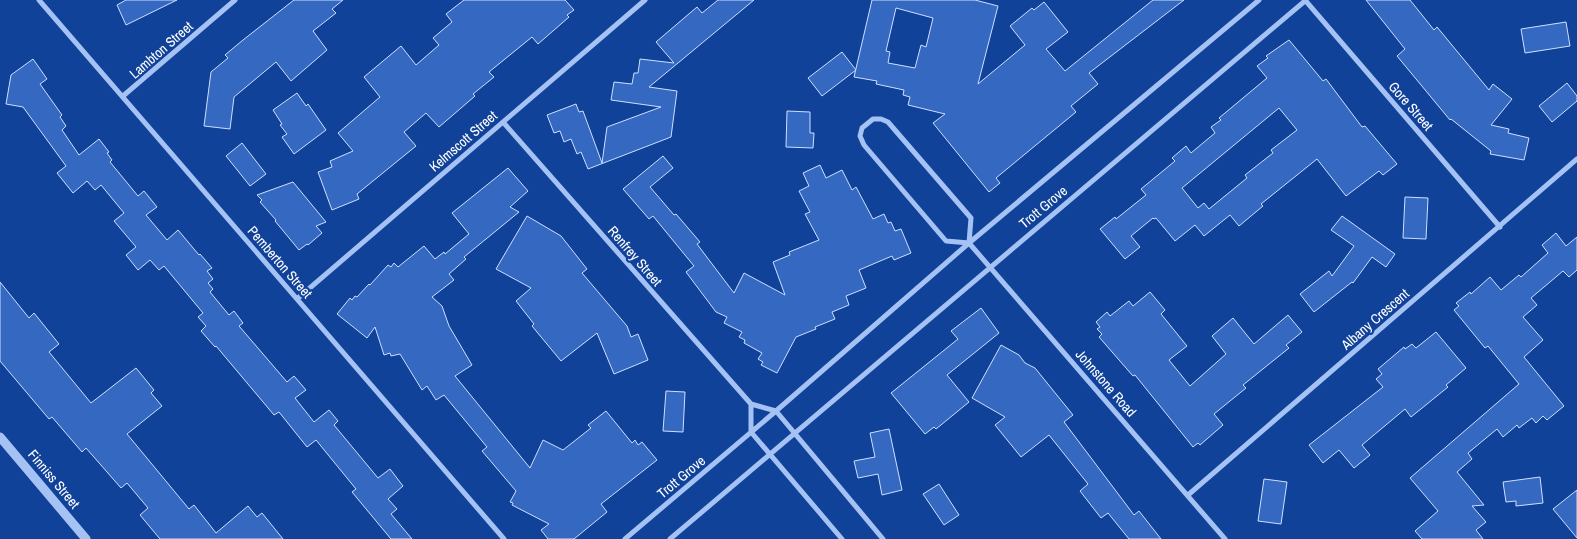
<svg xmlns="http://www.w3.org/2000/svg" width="1577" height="539" font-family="'Archivo Narrow',sans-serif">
  <rect width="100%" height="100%" fill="#11429a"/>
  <path fill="#3569c1" stroke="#cddffe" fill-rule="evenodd" d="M126,0h51l-51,25 -9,-20z
    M294,0h49l-11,9 4,4 -23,18 14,19 -36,31 -15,-19 -42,35 -4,32 -26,-3 7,-54 17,-14 -3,-3 18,-15z
    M464,0h101l9,10 -7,5 2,2 -31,27 -6,-7 -43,35 5,5 -21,17 2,2 -36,31 -13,-14 -22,19 12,14 -59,48 2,5 -27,11 -14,-38 14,-5 -2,-6 23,-10 -15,-18 42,-36 -16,-20 37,-31 15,19 23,-20 -6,-7 19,-16 -6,-8z
    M718,0h36l-105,87 28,4 -6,46 -83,32 -7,-17 -4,2 -6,-15 -7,3 -4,-11 -6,2 -7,-18 29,-11 3,8 4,-1 19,52 5,-36 54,-20 -50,-7 3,-18 18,2 2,-11h4l2,-14 34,4 -18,-21 41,-35 5,6z
    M872,0h103l23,6 -20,78 47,-39 -15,-19 22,-18 2,2 10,-8 24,30 -22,17 19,22 88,-71h31l-95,73 9,11 -27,22 5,6 -80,66 4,5 -11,9 -56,-69 12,-9 -37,-9 2,-8 -7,-2 1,-5 -28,-6 1,-3 -23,-4zM896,8l37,10 -7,29 -5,-2 -6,23 -27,-5 2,-11 -4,-1z
    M1366,0h44l24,30 3,-3 52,63 4,-6 19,15 -21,26 18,4 -1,4 21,5 -5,22 -34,-6 1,-3 -40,-32 -1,1 -53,-64 8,-7z
    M1566,22l4,24 -45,7 -4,-24z
    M1289,40l34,41 3,-2 36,48 3,-1 32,38 -14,11 -4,-4 -33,25 -29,-37 -56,45 2,2 -24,20 -9,-11 -26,21 -9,-11 -20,16 -19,-23 -2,1 -1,-1 -22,18 9,11 -15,12 -25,-30 15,-12 1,2 30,-24 -5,-6 34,-28 -3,-3 14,-12 5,7 24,-20 -4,-6 10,-7 -2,-2 48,-40 -10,-12 11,-8 -2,-2zM1279,108l18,22 -26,20 2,3 -28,22 2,3 -38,31 -5,-6 -6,5 -16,-20z
    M842,52l14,18 -34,26 -14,-18z
    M33,59l14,20 -7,5 22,31 -2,2 6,9 -4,4 17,25 20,-16 10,13 -2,1 5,7 -2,2 28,34 6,-5 13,16 -11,8 21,25 11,-10 21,25 1,-1 12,14 -5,3 6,8 -5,4 5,6 -3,3 19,23 5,-4 9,12 -4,3 48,56 7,-6 12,14 -11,8 19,24 15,-12 9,11 -4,4 44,53 12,-9 13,17 -15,13 9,10 -6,5 21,25h-21l-39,-47 4,-3 -40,-49 -9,7 -28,-35 -5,3 -58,-69 -1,1 -14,-16 5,-5 -8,-9 5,-4 -39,-47 -5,4 -9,-10 -12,10 -12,-15 10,-8 -22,-26 10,-8 -23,-28 -6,5 -8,-9 -14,12 -16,-20 9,-7 -43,-59 -17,-3 5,-29z
    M1567,83l10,13v5l-25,21 -13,-16z
    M297,93l9,13 2,-2 18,26 -32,24 -12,-17 5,-3 -7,-9 2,-1 -9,-14z
    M787,111l23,1v21h4l-1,15 -27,-1z
    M242,143l24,31 -16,12 -24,-30z
    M663,156l10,12 -23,19 24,28 2,-1 24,28 -3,2 37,49 10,-20 41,22 -12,-33 17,-7 -1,-3 30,-12 -14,-26 5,-2 -11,-21 10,-5 -6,-13 17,-8 6,13 16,-8 10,20 4,-3 17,32 11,-5 4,9 3,-1 4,9 6,-2 10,24 -17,7 -2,-4 -33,14 7,18 -20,8 3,9 -17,7 3,7 -20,8 1,2 -20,8 -19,36 -16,-8 2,-3 -5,-3 4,-6 -18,-10 1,-3 -6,-3 3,-5 -18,-9 3,-6 -11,-5 -30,-40 8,-6 -41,-50 -4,3 -26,-30z
    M508,168l20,23 -18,16 9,5 -55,45 2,2 -17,15 5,6 -22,17 10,9 7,20 23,39 -17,11 75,92 13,-28 20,10 28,-22 -3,-3 18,-14 26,32 3,-3 3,5 4,-3 15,18 -56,44 6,8 -33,27h-26l-7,-9 8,-6 -37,-19 1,-2 -3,-1 6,-11 -34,-40 5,-4 -43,-52 -8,5 -9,-14 -5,4 -22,-36 -9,2 -1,-3 -6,2 -9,-28 -8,11 -30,-24 13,-16 2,2 3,-4 2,1 12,-13 1,1 18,-20 3,2 3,-4 4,4 26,-21 11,13 9,-7 1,2 24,-20 -17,-21z
    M293,182l33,40 -10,4 6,7 -14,12 -1,-1 -8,6 -24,-29 1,-1 -16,-18 2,-2 -5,-5z
    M1405,197l23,1 -2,41 -23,-1z
    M527,216l34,20 26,33 -5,4 45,53 4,11 7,-3 10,26 -34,14 -17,-41 -36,28 -29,-35 2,-2 -18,-23 15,-13 -35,-19z
    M1342,216l53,38 -9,13 -14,-10 -19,26 -1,-1 -38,30 -14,-18 29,-23 3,5 22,-30 -23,-16z
    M1556,233l10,13 11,-9v33l-8,7 -6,-6 -32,27 6,7 -14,12 20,23 -19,17 40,49 -17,14 -4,-4 -7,7 -4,-5 -13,10 -2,-3 -14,12 -6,-8 -29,24 4,6 -15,13 27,33 -12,1 14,16 -10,8 7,9h-61l-7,-8 23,-20 -28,-33 109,-94 -31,-38 -3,2 -31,-38 5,-4 -3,-3 14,-11 1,2 19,-17 11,13 18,-15 2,2 27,-24 -6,-8z
    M0,282l29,36 5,-5 25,31 -10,8 42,51 45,-35 18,22 -3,3 11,13 -35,28 62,75 5,-4 22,28 32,-27 9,11 5,-4 21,26h-123l-20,-24 8,-7 -21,-25 -6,5 -35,-40 -4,4 -30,-35 -3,2 -49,-58z
    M1150,292l15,18 -4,4 26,32 -18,14 21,26 36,-32 -14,-18 21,-18 21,26 34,-29 14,17 -16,13 3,3 -46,37 3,3 -32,26 9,11 -23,20 -2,-2 -5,4 -58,-72 -2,1 -34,-39 3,-3 -5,-5 3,-2 -4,-5 11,-10 3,4 19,-15 4,5z
    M981,308l18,25 -52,42 22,27 -33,27 -2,-2 -9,7 -34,-41 67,-54 -7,-8z
    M1436,332l30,36 -20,17 2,2 -37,30 -6,-8 -43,36 8,10 -16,13 -15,-18 -16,13 -14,-18 74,-58 -7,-8 6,-5 -4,-5 26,-22 1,2 7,-5 4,4z
    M1001,345l18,10 6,8 10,5 38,47 -9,7 70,93 5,-4 22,28h-32l-21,-26 -7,5 -21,-27 8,-7 -39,-49 -28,22 -26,-32 10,-8 -33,-19z
    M666,391l19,1 -2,40 -20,-1z
    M889,429l13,61 -20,5 -4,-21 -20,4 -4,-17 21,-4 -5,-24z
    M1540,477l3,26 -27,3v-5l-10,1 -3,-20z
    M1264,479l23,3 -6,42 -23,-3z
    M939,484l20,31 -15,10 -21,-31z
    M1577,490v48l-24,-29z"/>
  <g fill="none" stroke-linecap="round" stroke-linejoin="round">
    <path stroke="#a5c2f4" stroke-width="5" d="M39,0l465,539
      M1305,0l195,227
      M123,96l112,-96
      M873,119h8l7,3 83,96 -2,25 -23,-2 -82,-96 -4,-9 2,-8z
      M503,122l248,282
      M969,243l256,296
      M297,299l348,-299
      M751,404l25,7 107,128
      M751,404v28l91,107
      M1188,495l389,-336
      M625,539l151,-128 193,-168 290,-243
      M670,539l636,-539"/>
    <path stroke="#a5c2f4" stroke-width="9" d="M0,437l86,102"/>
  </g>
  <g text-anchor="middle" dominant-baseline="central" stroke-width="4.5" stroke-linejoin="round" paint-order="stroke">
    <g font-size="14" fill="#fff" stroke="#11429a">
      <text transform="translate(161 50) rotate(-41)">Lambton Street</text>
      <text transform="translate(1411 106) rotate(49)">Gore Street</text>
      <text transform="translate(463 141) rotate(-41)">Kelmscott Street</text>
      <text transform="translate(1043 207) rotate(-40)">Trott Grove</text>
      <text transform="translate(635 256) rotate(49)">Renfrey Street</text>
      <text transform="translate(280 262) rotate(49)">Pemberton Street</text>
      <text transform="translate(1375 319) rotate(-41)">Albany Crescent</text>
      <text transform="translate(1106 383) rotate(49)">Johnstone Road</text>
      <text transform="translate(681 477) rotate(-40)">Trott Grove</text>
      <text transform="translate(54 479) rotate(50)">Finniss Street</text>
    </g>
  </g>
</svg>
